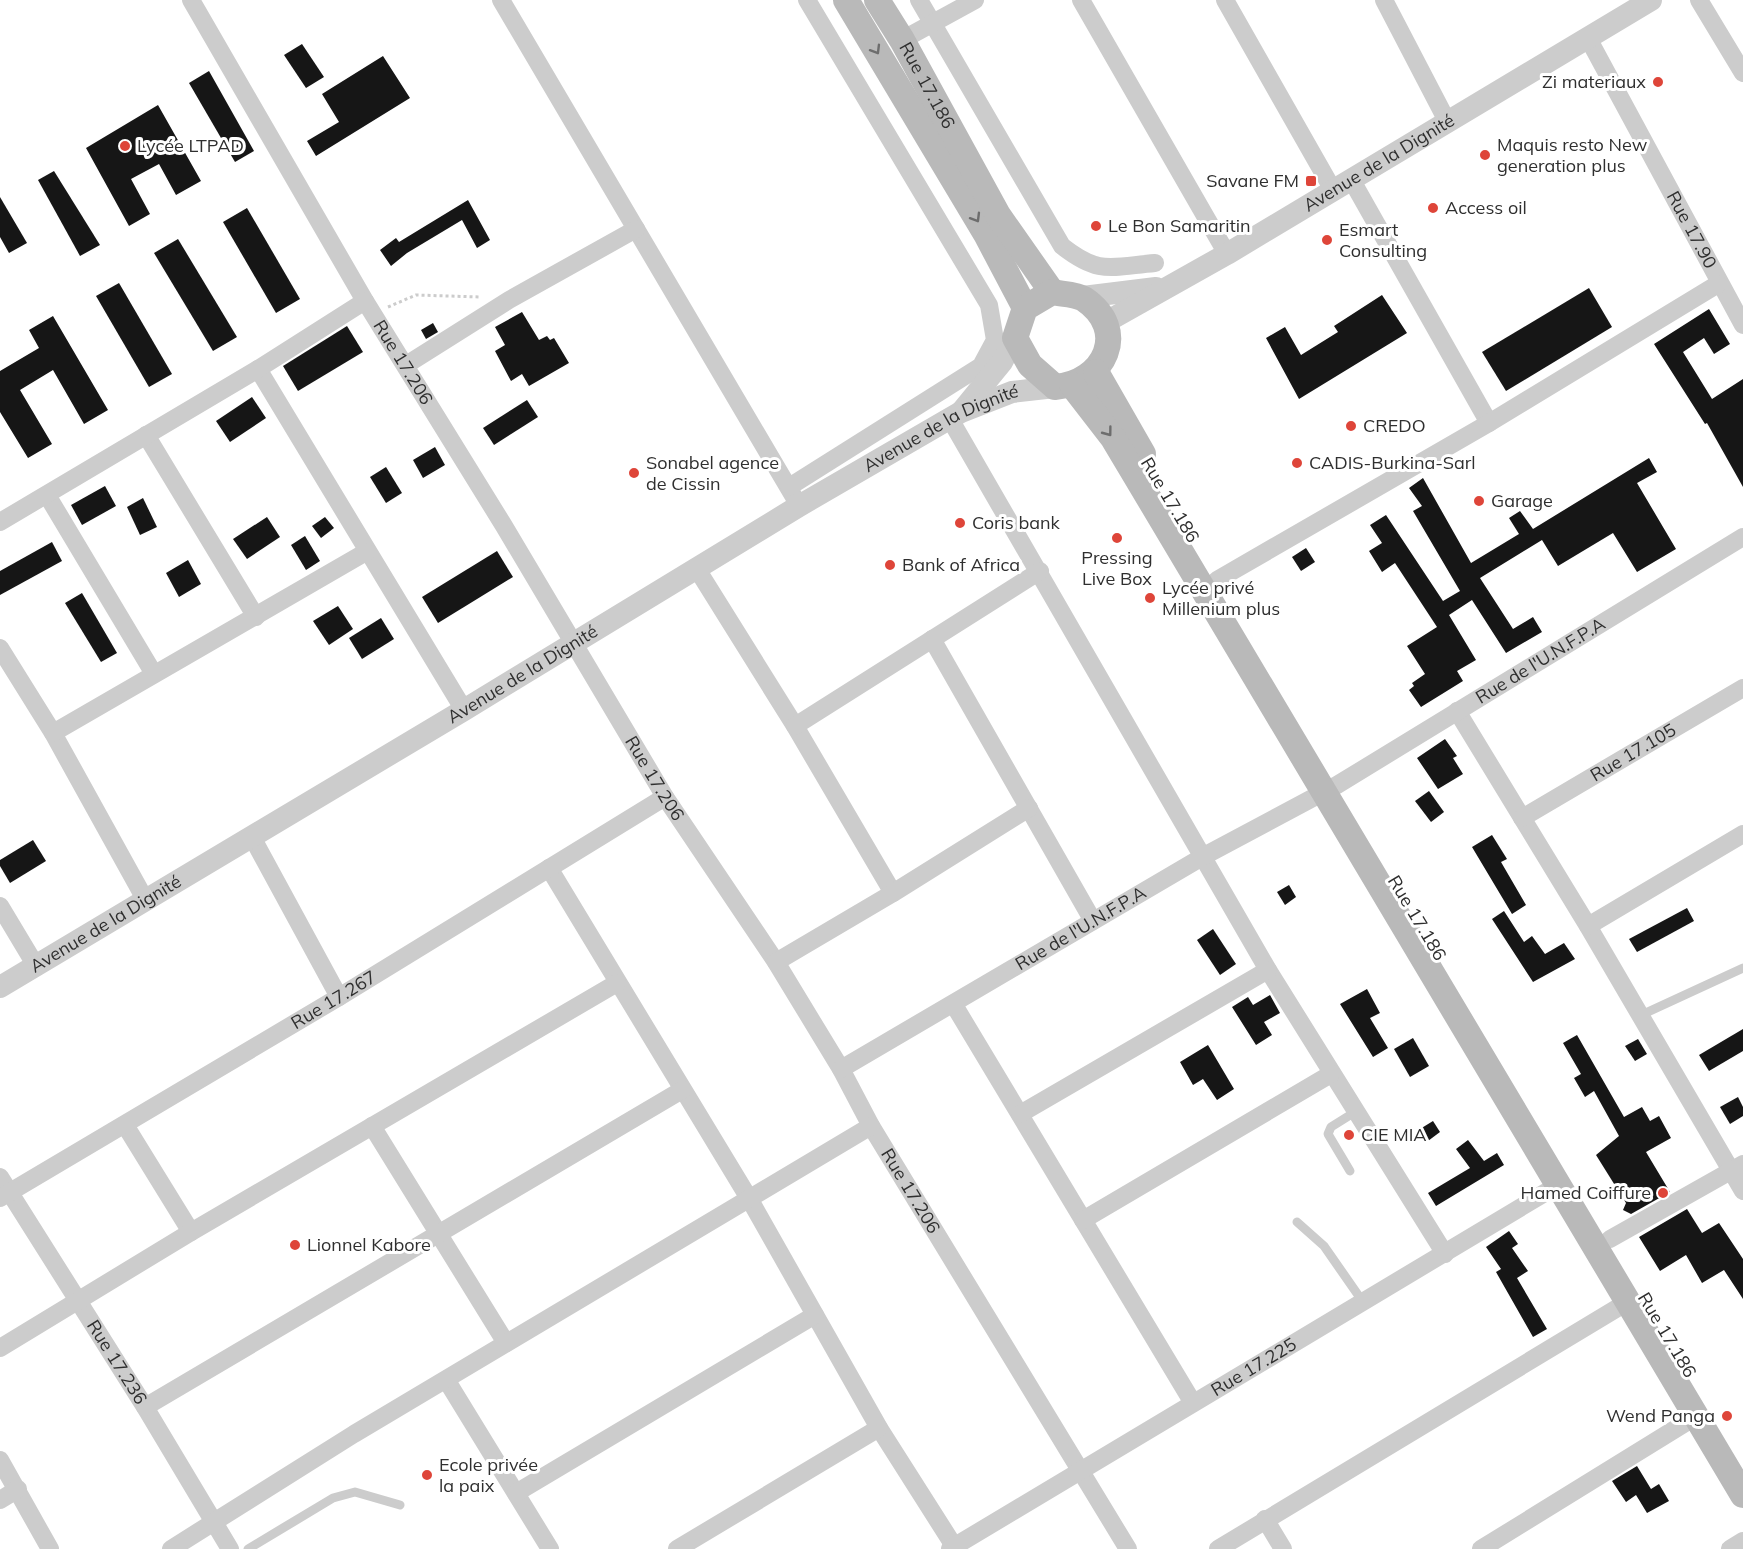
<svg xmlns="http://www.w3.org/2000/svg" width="1743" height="1549" viewBox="0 0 1743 1549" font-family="Mulish,sans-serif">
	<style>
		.building { fill: #161616 }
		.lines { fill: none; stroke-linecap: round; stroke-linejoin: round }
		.path { stroke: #ccc; stroke-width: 3; stroke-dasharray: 3 3; stroke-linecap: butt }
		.service { stroke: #ccc; stroke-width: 9 }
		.minor { stroke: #ccc; stroke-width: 18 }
		.tertiary { stroke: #ccc; stroke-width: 22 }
		.secondary { stroke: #b9b9b9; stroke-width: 26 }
		.oneway { stroke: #6d6d6d }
		.poi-dot { fill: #de4539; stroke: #fff; stroke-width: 2 }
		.labels { text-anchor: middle; stroke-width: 6; stroke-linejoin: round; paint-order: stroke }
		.poi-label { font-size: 18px; fill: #2f2f2f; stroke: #fff; text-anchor: start }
		.street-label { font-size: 18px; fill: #2f2f2f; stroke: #fff }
	</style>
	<rect width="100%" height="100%" fill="#fff"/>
	<g class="building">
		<polygon points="302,44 324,77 306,88 284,55"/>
		<polygon points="383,56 410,98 316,156 307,141 339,122 322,94"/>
		<polygon points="209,71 254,151 235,162 189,83"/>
		<polygon points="158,105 201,181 176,195 159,164 131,179 150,214 129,226 86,148"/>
		<polygon points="54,171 100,245 80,256 38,180"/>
		<polygon points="0,197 27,243 9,253 0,237"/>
		<polygon points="468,200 490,240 477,248 462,220 407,253 391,266 380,250 396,238 399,242"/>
		<polygon points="247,208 300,299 276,313 223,222"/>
		<polygon points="178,239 237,337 213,351 154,253"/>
		<polygon points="119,283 172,374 149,387 96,296"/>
		<polygon points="1589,288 1612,327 1506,391 1482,352"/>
		<polygon points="1382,295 1407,333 1299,399 1266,338 1285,327 1301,355 1338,332 1334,326"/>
		<polygon points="1709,309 1730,344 1714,354 1704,338 1683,352 1712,399 1743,379 1743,487 1707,423 1705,424 1654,344"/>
		<polygon points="522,312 539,340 547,336 550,340 554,338 569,363 529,386 522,374 511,381 495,351 505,345 495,327"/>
		<polygon points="53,316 108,410 84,424 53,370 20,390 52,444 28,458 0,412 0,371 39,348 29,330"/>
		<polygon points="433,323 438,332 426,339 421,330"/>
		<polygon points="347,326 363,352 298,391 283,366"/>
		<polygon points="252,397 266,418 230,442 216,421"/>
		<polygon points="527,400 538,417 494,445 483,428"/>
		<polygon points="435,447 445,465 423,478 413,460"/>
		<polygon points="1649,458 1657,472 1637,483 1676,549 1637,572 1613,533 1558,566 1542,540 1480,578 1513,629 1533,617 1542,632 1506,653 1472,600 1449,615 1476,660 1457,671 1463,681 1421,707 1409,690 1414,686 1412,683 1425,674 1407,646 1437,627 1395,563 1382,572 1369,551 1382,543 1370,525 1386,515 1443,601 1460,591 1413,511 1422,506 1409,488 1423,478 1471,563 1519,534 1509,518 1520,511 1533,529"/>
		<polygon points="386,467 402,493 386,503 370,477"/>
		<polygon points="105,486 116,506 82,525 71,505"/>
		<polygon points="143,498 157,527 140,535 127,507"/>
		<polygon points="267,517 280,537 247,559 233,539"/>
		<polygon points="325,517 334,528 321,538 312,526"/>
		<polygon points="305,536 320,561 306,570 291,545"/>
		<polygon points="52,542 62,561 0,595 0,571"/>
		<polygon points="1306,548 1315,562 1301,571 1292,557"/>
		<polygon points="497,551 513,577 438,623 422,597"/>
		<polygon points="188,560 201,584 179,597 166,573"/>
		<polygon points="82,593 117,653 101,662 65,603"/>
		<polygon points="338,606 353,629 329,645 313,621"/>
		<polygon points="381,618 394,639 362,659 349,638"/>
		<polygon points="1445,739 1457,756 1453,758 1463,774 1438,789 1417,758"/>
		<polygon points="1429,791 1444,812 1431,822 1415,801"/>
		<polygon points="1492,835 1507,859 1501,862 1526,905 1512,914 1472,847"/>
		<polygon points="33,840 46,861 10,883 0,866 0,860"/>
		<polygon points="1289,885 1296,897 1285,905 1277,892"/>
		<polygon points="1687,908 1694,921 1637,952 1629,939"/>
		<polygon points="1504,911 1524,942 1532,936 1545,954 1564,943 1575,959 1533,982 1492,919"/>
		<polygon points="1213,929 1236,964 1220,975 1197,940"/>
		<polygon points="1367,989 1380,1013 1370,1018 1388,1048 1373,1057 1340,1004"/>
		<polygon points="1270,995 1280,1013 1264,1022 1272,1035 1256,1045 1232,1007 1248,997 1253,1005"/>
		<polygon points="1743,1029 1743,1051 1709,1071 1699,1055"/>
		<polygon points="1577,1035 1624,1117 1642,1107 1650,1121 1659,1116 1671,1138 1646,1152 1670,1192 1631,1214 1623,1210 1626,1203 1596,1155 1619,1136 1594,1091 1585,1097 1574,1078 1581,1074 1563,1043"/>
		<polygon points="1413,1038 1429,1066 1410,1077 1394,1049"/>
		<polygon points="1638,1039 1647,1054 1635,1061 1625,1046"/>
		<polygon points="1208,1045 1234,1089 1217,1100 1203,1079 1193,1085 1180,1062"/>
		<polygon points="1738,1097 1743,1107 1743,1116 1730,1124 1720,1107"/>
		<polygon points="1433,1121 1440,1132 1428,1141 1420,1129"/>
		<polygon points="1468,1140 1484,1161 1497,1153 1504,1165 1436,1206 1428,1193 1470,1168 1456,1149"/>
		<polygon points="1687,1209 1702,1233 1719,1223 1743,1259 1743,1299 1724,1270 1702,1283 1686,1255 1660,1271 1639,1237"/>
		<polygon points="1509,1231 1518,1244 1512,1248 1528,1271 1517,1278 1547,1329 1533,1337 1496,1272 1501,1269 1486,1247"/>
		<polygon points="1637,1466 1651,1489 1659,1484 1669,1501 1647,1513 1636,1495 1626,1502 1612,1481"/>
	</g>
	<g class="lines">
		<polyline class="path" points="388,307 416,295 480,297"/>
		<g class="service">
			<polyline points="1639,1016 1743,968"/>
			<polyline points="1350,1171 1328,1134 1331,1127 1355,1112"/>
			<polyline points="1297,1222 1324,1246 1363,1302"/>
			<polyline points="248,1549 333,1498 355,1492 400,1505"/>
		</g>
		<g class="minor">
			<path id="s1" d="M191,0l174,301 139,225 161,271 111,165 65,107 30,57 257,423"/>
			<polyline points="501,0 794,497"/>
			<path d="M919,0l143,246c37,29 48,21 93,17"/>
			<polyline points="1081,0 1227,254"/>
			<polyline points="1225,0 1333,190"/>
			<polyline points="1384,0 1447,121"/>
			<polyline points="1699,0 1743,73"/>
			<path id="s2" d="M1588,38l155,287"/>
			<polyline points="902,40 975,0"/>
			<polyline points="1351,179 1489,423"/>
			<polyline points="406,365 509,300 636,229"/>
			<polyline points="258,369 464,710"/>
			<polyline points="950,419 1268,970 1445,1254"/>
			<polyline points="146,435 256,617"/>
			<polyline points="789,487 981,366 995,340 989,305 807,0"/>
			<polyline points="47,495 154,674"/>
			<polyline points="0,522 258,369 365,301"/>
			<polyline points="697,569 795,726 893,893"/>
			<polyline points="1217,580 1489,423 1718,284"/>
			<polyline points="932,639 1093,921"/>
			<polyline points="0,648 53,733 146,901"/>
			<polyline points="1457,711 1588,926 1743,1191"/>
			<polyline points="795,726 1040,571"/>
			<polyline points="53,733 366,552"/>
			<path id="s3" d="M1522,818l221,-130"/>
			<polyline points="252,837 339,997"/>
			<polyline points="549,868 750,1200 879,1428 954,1546"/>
			<polyline points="0,906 36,966"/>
			<polyline points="1588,926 1743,834"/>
			<polyline points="776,962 893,893 1029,808"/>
			<polyline points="954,1005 1193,1403"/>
			<path id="s4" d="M841,1069l363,-213 133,-71 406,-248"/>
			<polyline points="1020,1114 1268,970"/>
			<polyline points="125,1125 191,1232"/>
			<polyline points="372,1126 506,1343"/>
			<path id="s5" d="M0,1177l145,230 85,142"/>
			<path id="s6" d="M0,1198l339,-201 326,-200"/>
			<polyline points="1083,1220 1331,1074"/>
			<polyline points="1610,1239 1743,1164"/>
			<polyline points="0,1348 191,1232 617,983"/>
			<polyline points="447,1381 550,1549"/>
			<polyline points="145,1407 682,1090"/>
			<polyline points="0,1460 50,1549"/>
			<polyline points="516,1493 815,1315"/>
			<polyline points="0,1500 18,1489"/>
			<polyline points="1265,1519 1283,1549"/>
			<polyline points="171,1549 354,1434 871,1126"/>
			<polyline points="677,1549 879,1428"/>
			<path id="s7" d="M950,1549l608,-364"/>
			<polyline points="1218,1549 1629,1301"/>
			<polyline points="1481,1549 1698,1415"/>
			<polyline points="1730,1549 1743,1541"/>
		</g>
		<g class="tertiary">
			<polyline points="1083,297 1156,288"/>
			<path id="s8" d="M1106,322l121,-68 424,-254"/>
			<polyline points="962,411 1002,362 1015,338"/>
			<path id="s9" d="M0,987l464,-277 335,-204 162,-94 51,-20 43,-5"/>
		</g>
		<g class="secondary">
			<polyline points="846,0 986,234 1025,308"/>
			<path id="s10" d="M877,0l25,40 96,175 54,77"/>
			<path d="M1052,292c9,2 24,2 32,7 46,31 21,84 -29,88l-25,-22 -15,-27 10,-30z"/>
			<polyline points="1096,372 1143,454"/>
			<polyline points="1072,385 1113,438 1743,1495"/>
		</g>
	</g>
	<defs><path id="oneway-chevron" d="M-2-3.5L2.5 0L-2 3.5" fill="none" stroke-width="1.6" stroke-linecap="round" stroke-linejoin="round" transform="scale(1.5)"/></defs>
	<g class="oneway">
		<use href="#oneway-chevron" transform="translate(876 50) rotate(59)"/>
		<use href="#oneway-chevron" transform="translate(976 218) rotate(59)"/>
		<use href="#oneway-chevron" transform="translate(1108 432) rotate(53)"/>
	</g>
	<g class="poi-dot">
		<circle cx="1658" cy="82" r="6"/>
		<circle cx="125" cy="146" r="6"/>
		<circle cx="1485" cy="155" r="6"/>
		<rect x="1305" y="175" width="12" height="12" rx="3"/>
		<circle cx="1433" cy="208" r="6"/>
		<circle cx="1096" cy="226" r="6"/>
		<circle cx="1327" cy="240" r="6"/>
		<circle cx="1351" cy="426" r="6"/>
		<circle cx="1297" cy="463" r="6"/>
		<circle cx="634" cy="473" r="6"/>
		<circle cx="1479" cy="501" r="6"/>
		<circle cx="960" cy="523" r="6"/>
		<circle cx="1117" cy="538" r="6"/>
		<circle cx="890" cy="565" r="6"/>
		<circle cx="1150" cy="598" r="6"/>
		<circle cx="1349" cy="1135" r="6"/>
		<circle cx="1663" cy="1193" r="6"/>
		<circle cx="295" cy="1245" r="6"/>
		<circle cx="1727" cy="1416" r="6"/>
		<circle cx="427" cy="1475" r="6"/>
	</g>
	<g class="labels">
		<g class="poi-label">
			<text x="1646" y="88" text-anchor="end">Zi materiaux</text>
			<text x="1497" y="151">Maquis resto New<tspan x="1497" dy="21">generation plus</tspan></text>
			<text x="137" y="152">Lycée LTPAD</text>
			<text x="1299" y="187" text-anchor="end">Savane FM</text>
			<text x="1445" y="214">Access oil</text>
			<text x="1108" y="232">Le Bon Samaritin</text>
			<text x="1339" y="236">Esmart<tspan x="1339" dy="21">Consulting</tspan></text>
			<text x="1363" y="432">CREDO</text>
			<text x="646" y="469">Sonabel agence<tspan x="646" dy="21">de Cissin</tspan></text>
			<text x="1309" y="469">CADIS-Burkina-Sarl</text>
			<text x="1491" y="507">Garage</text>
			<text x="972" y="529">Coris bank</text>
			<text x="1117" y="564" text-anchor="middle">Pressing<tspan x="1117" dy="21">Live Box</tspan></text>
			<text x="902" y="571">Bank of Africa</text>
			<text x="1162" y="594">Lycée privé<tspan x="1162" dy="21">Millenium plus</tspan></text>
			<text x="1361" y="1141">CIE MIA</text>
			<text x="1651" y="1199" text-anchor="end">Hamed Coiffure</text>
			<text x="307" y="1251">Lionnel Kabore</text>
			<text x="1715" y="1422" text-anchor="end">Wend Panga</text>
			<text x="439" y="1471">Ecole privée<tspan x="439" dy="21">la paix</tspan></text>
		</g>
		<g class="street-label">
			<text dy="6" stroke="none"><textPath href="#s10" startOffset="99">Rue 17.186</textPath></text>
			<text dy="6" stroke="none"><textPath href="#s8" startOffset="316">Avenue de la Dignité</textPath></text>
			<text dy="6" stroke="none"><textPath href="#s2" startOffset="218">Rue 17.90</textPath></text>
			<text dy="6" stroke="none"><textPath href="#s1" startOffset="420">Rue 17.206</textPath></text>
			<text dy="6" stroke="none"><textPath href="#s9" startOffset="1095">Avenue de la Dignité</textPath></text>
			<text transform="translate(1170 500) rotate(59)" y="6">Rue 17.186</text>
			<text dy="6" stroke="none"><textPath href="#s4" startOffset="810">Rue de l'U.N.F.P.A</textPath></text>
			<text dy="6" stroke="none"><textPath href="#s9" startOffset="609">Avenue de la Dignité</textPath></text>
			<text dy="6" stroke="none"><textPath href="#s3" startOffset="129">Rue 17.105</textPath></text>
			<text dy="6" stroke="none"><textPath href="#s1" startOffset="906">Rue 17.206</textPath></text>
			<text transform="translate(1417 918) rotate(59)" y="6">Rue 17.186</text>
			<text dy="6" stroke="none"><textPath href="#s9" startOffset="123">Avenue de la Dignité</textPath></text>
			<text dy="6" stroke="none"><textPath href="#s4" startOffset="278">Rue de l'U.N.F.P.A</textPath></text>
			<text dy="6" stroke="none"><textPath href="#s6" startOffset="388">Rue 17.267</textPath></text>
			<text dy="6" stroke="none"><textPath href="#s1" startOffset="1392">Rue 17.206</textPath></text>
			<text transform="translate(1667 1335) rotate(59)" y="6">Rue 17.186</text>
			<text dy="6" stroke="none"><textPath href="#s5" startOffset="219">Rue 17.236</textPath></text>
			<text dy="6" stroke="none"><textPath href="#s7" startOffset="354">Rue 17.225</textPath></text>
		</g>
	</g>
</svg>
